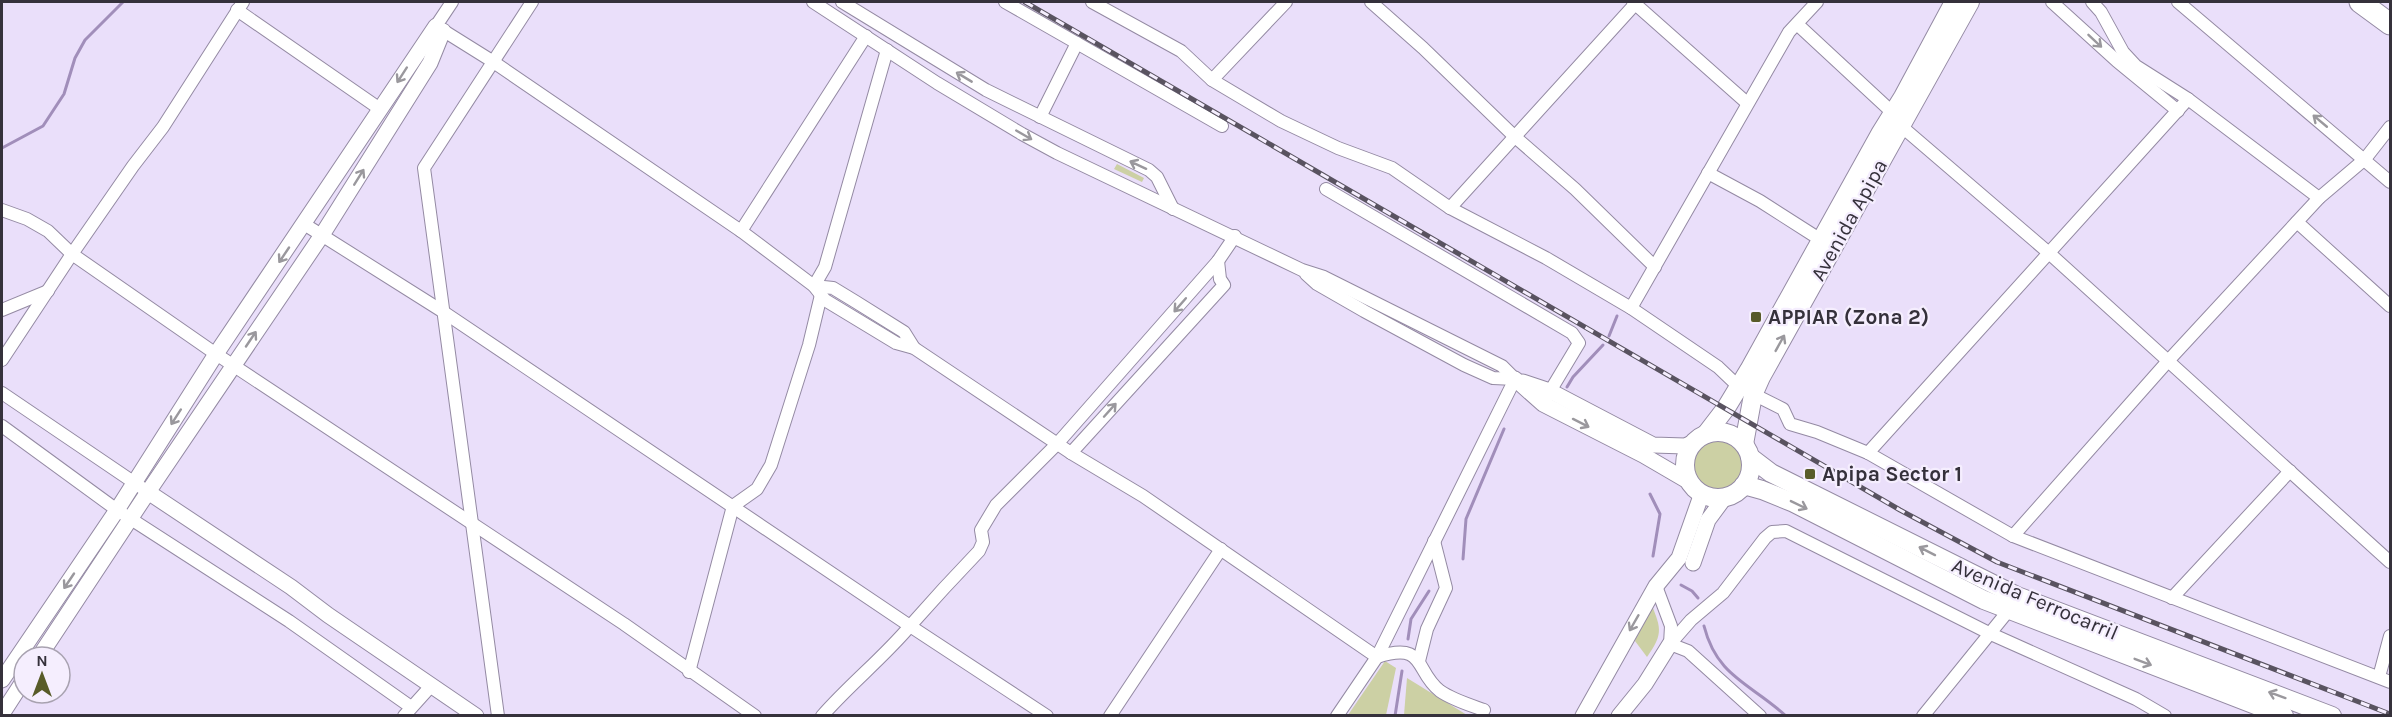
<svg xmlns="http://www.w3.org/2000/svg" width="2392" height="717" viewBox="0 0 2392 717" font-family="Karla,sans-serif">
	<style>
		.green { fill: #ccd0a4 }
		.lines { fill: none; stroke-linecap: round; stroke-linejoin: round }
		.stream { stroke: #a18eba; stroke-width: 3 }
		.minor-casing { stroke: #948aa3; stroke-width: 14 }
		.tertiary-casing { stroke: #948aa3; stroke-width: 17 }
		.secondary-casing { stroke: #948aa3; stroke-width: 20 }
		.trunk-casing { stroke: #948aa3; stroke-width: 23 }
		.minor { stroke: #fff; stroke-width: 12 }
		.tertiary { stroke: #fff; stroke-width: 15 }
		.secondary { stroke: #fff; stroke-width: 18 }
		.trunk { stroke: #fff; stroke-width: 21 }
		.rail-casing { stroke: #595360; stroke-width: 5 }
		.rail { stroke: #f5eefe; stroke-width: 3; stroke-dasharray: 9; stroke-linecap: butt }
		.oneway { stroke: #9a989d }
		.poi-dot { fill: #585b29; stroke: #f5eefe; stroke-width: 2 }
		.labels { text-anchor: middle; stroke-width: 4.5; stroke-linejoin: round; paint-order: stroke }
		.street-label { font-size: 21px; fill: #35313b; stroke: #f5eefe }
		.poi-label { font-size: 21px; font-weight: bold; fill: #35313b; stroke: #f5eefe; text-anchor: start }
	</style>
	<rect width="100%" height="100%" fill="#eadffa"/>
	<g class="green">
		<polygon points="1117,164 1144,178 1142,182 1114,169"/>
		<circle cx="1718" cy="465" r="24"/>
		<path d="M1650,600c10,27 15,32 -3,57l-12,-16z"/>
		<polygon points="1385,661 1396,668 1386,715 1348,715"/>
		<polygon points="1407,678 1467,715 1404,715"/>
	</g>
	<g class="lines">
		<g class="stream">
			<polyline points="2,148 43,126 64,94 75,58 85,40 123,2"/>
			<polyline points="1609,336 1617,316"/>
			<polyline points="1567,387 1573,377 1603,345"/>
			<polyline points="1650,494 1660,514 1653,556"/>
			<polyline points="1463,559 1466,519 1504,429"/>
			<polyline points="1681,585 1692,591 1698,598"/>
			<path d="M1704,626c13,51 46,57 82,90"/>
			<polyline points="1408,639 1411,619 1429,591"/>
			<polyline points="1395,716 1402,671"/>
		</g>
		<g class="minor-casing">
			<g id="minor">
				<path d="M452,2l-16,24 56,35 249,170 73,55 11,14 71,43 18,5 157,105 72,43 234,161c50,-16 37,14 63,34 13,9 30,14 44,19"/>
				<polyline points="813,2 937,83 1022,134 1057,153 1302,270 1324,277 1502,366 1515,379"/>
				<polyline points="842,2 986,90 1149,170 1157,177 1173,209"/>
				<polyline points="1005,2 1222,126"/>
				<polyline points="1092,2 1181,51 1212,80 1281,121 1338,148 1392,168 1450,208 1546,258 1631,308 1718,367 1739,387 1783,409 1790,424 1817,432 1868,453 2013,536 2390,682"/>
				<polyline points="1371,2 1423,48 1514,136 1575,189 1655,267"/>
				<polyline points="1633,2 1747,103"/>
				<polyline points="2052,2 2117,61 2178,111"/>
				<polyline points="2092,2 2101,12 2123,52 2136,66 2188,99 2319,198"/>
				<polyline points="2178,2 2390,182"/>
				<polyline points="237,10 380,109"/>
				<polyline points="1797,24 1893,113"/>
				<polyline points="887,50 825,267 814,286 833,288 856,302 904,332 914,348"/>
				<polyline points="1212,80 1286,2"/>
				<polyline points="1040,117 1077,43"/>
				<polyline points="1901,126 2049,253 2390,562"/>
				<polyline points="1708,173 1760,201 1821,240"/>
				<polyline points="1326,189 1572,333 1579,343 1546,398"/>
				<polyline points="1450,208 1637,2"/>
				<polyline points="2,210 27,219 48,231 72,254 216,354 624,624 755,716"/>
				<polyline points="2297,222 2390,306"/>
				<polyline points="304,224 442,311 910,626 1047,716"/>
				<polyline points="741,231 866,36"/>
				<polyline points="1306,274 1317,284 1364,311 1464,365 1493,378 1515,379"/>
				<polyline points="1631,308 1789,32 1817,2"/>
				<polyline points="2,310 48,291"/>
				<polyline points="2,360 72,254 133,166 163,127 243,2"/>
				<polyline points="2,393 148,492"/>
				<polyline points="2,426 117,510 289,621 411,707"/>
				<polyline points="1071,453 1224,285 1220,279 1218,261"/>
				<polyline points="1868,453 2188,99"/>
				<polyline points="2013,536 2168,361 2319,198 2365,159 2390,127"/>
				<polyline points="1656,586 1671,626 1670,644"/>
				<polyline points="2172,598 2290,471"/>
				<polyline points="1670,644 1691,620 1723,593 1765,538 1772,532 1786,531 1991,634 2136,699 2165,716"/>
				<polyline points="1670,644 1688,651 1760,716"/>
				<polyline points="1419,661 1427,629 1446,588 1434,541"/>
				<polyline points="689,672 733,506 757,489 771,465 809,345 821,295"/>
				<polyline points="2379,677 2390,636"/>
				<polyline points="404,716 431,686"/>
				<polyline points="498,716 424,168 532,2"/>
				<path d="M822,716c28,-32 61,-58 88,-90 22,-25 45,-50 69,-75l4,-9 -2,-12 15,-25 61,-61 161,-183 17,-25"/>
				<polyline points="1110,716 1221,549"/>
				<polyline points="1337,716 1377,657 1515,379"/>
				<polyline points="1923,716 2013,605"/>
			</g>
		</g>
		<g class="tertiary-casing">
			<g id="tertiary">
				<polyline points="1515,379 1543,404 1643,455 1691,483"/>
				<polyline points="1523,382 1550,391 1653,445 1685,446 1694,442"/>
				<polyline points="148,492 291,587 328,615 476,716"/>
				<polyline points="1693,563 1708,520 1725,497"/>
				<polyline points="39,657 148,492 322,235 430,63 443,31"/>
				<polyline points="2,680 117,510 216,354 436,26"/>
				<polyline points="2,714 24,680"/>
				<polyline points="1583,716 1656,586 1679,558 1702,493"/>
				<polyline points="1619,716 1645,684 1670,644"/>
			</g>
		</g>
		<g class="secondary-casing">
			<g id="secondary">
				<circle cx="1718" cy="465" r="33"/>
				<polyline points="1706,434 1726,408 1749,370 1880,134 1903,97 1954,2"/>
				<polyline points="1744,444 1753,395 1761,377 1970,2"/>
				<polyline points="1750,457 1771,473 2017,596 2332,716"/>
				<polyline points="1744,485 1762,490 1794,503 1984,600 2284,716"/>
			</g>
		</g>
		<g class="trunk-casing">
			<polyline id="trunk" points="2360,2 2390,24"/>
		</g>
		<use href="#minor" class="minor"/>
		<use href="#tertiary" class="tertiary"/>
		<use href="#secondary" class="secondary"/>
		<use href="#trunk" class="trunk"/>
		<g class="rail-casing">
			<polyline id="rail" points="1025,2 1900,510 1997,562 2390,714"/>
		</g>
		<use href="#rail" class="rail"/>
	</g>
	<defs><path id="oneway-shaft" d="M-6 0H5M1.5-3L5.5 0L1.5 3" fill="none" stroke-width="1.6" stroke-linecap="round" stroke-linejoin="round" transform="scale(1.5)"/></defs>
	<g class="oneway">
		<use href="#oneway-shaft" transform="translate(2095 41) rotate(43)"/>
		<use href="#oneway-shaft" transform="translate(402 75) rotate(123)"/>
		<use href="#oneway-shaft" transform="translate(964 77) rotate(-149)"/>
		<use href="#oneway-shaft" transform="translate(2320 121) rotate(-140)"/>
		<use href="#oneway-shaft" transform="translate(1024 135) rotate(30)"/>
		<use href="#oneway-shaft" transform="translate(1138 165) rotate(-155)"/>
		<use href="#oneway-shaft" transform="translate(359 177) rotate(-58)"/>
		<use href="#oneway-shaft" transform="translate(284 255) rotate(124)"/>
		<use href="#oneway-shaft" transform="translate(1180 305) rotate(131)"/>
		<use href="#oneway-shaft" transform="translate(251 339) rotate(-56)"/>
		<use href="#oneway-shaft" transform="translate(1780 343) rotate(-61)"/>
		<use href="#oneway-shaft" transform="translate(1110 410) rotate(-48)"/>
		<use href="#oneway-shaft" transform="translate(176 417) rotate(123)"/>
		<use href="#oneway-shaft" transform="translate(1581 423) rotate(27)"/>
		<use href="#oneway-shaft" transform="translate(1799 505) rotate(26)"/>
		<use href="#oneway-shaft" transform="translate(1927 551) rotate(-153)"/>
		<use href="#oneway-shaft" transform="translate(69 581) rotate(124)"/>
		<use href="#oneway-shaft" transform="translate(1634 623) rotate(120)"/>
		<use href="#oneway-shaft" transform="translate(2143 662) rotate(21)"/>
		<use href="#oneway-shaft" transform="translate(2277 695) rotate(-160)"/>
	</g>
	<g class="poi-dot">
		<rect x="1750" y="311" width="12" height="12" rx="3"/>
		<rect x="1804" y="468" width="12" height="12" rx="3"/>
	</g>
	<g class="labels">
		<g class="street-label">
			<text transform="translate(1849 220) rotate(-61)" y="7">Avenida Apipa</text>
			<text transform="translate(2035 599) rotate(23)" y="7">Avenida Ferrocarril</text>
		</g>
		<g class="poi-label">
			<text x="1768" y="324">APPIAR (Zona 2)</text>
			<text x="1822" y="481">Apipa Sector 1</text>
		</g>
	</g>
	<rect width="2392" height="717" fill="none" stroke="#35313b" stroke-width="6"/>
	<g transform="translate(42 675)"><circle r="28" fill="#f5eefe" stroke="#a8a2b0" stroke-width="1.5"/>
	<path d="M0-4.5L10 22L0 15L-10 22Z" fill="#585b29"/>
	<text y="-9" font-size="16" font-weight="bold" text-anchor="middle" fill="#35313b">N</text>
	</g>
</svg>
